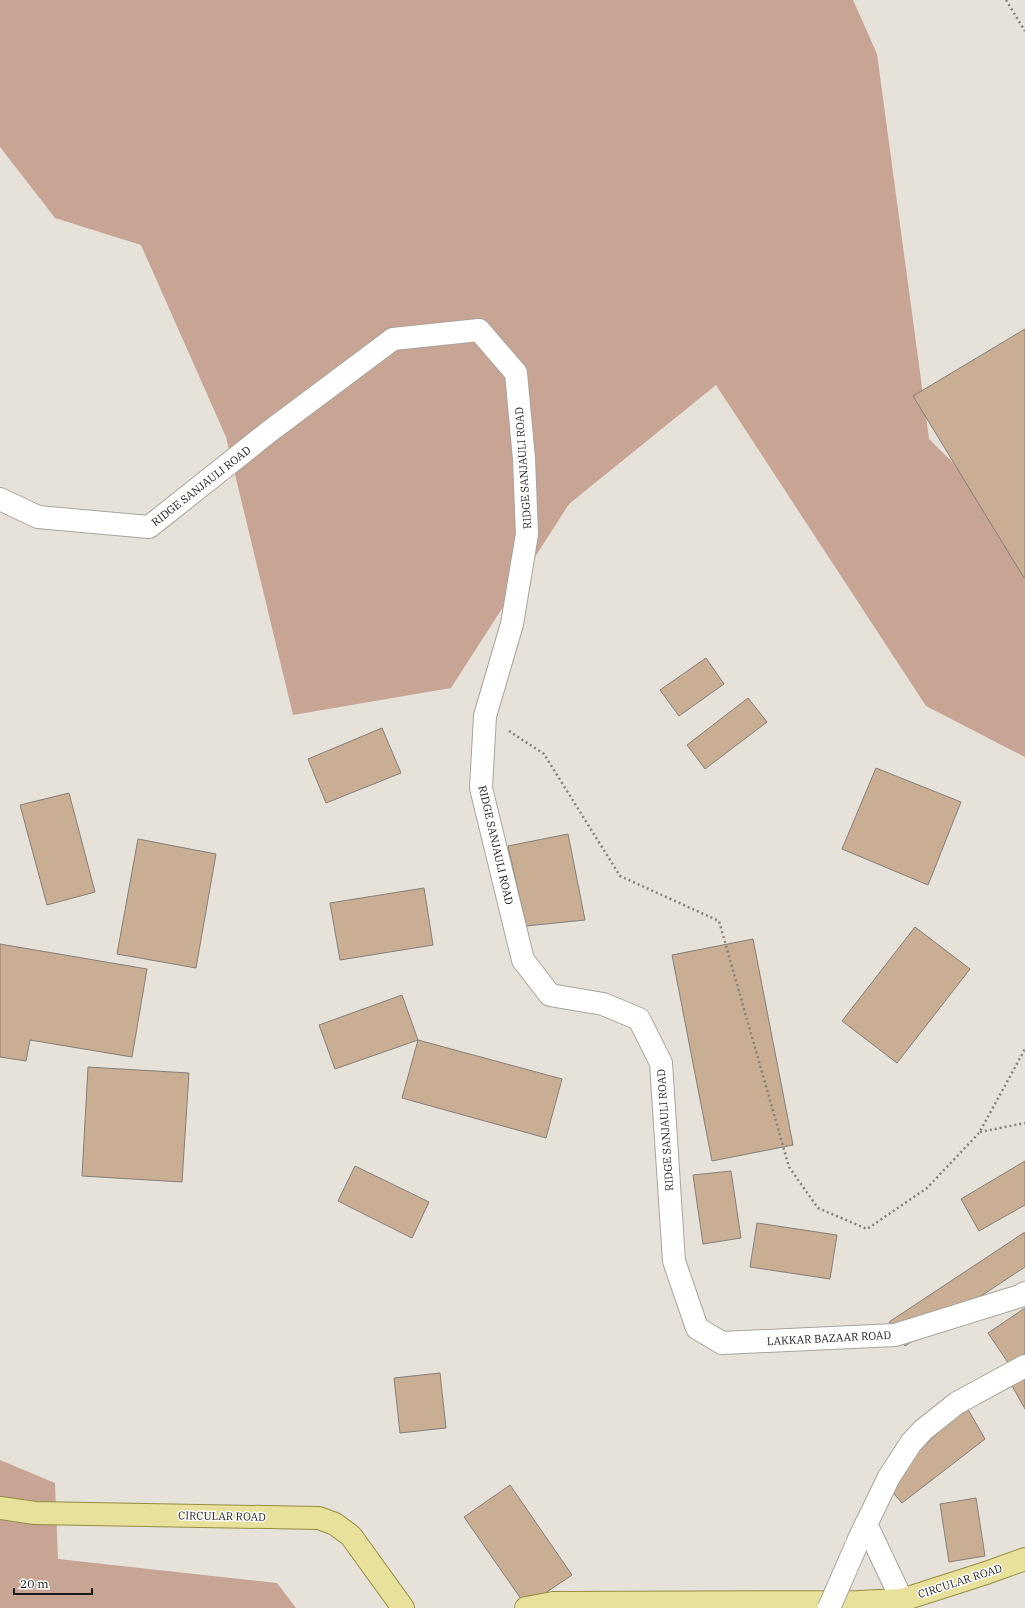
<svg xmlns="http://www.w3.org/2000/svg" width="1025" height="1608" viewBox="0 0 1025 1608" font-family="'IBM Plex Serif',serif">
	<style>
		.forest { fill: #c7a494 }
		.building { fill: #c9ae94; stroke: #857f79 }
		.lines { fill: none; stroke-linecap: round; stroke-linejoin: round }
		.minor-casing { stroke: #a8a49c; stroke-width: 24 }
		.tertiary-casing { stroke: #a8a49c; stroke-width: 24 }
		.primary-casing { stroke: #958e42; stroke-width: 24 }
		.path { stroke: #85827c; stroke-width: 2.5; stroke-dasharray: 2 3; stroke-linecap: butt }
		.minor { stroke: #fff; stroke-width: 22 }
		.tertiary { stroke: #fff; stroke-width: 22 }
		.primary { stroke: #e7e19b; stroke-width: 22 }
		.minor-bridge-casing { stroke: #a8a49c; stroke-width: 24; stroke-linecap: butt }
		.minor-bridge { stroke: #fff; stroke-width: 22 }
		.labels { text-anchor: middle; stroke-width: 3; stroke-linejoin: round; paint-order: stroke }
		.street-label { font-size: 11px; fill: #1b1a17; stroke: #fff }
	</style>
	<rect width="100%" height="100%" fill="#e6e2d9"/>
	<g class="forest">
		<polygon points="0,0 853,0 877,54 929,439 1025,534 1025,757 926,706 716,385 569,504 451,688 293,715 226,437 141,245 55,218 0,147"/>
		<polygon points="0,1460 55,1483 58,1559 277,1583 296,1608 0,1608"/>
	</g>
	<g class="building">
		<polygon points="1025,329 1025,577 1024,578 913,396"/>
		<polygon points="706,658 724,684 679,716 660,690"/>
		<polygon points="748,698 767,722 705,769 687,745"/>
		<polygon points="382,728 401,773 326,803 308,759"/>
		<polygon points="876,768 961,802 928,885 842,849"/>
		<polygon points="69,793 95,892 47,905 20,805"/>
		<polygon points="568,834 585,920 526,926 508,846"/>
		<polygon points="138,839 216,854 196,968 117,954"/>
		<polygon points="424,888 433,945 340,960 330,903"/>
		<polygon points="915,927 970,969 897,1063 842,1021"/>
		<polygon points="753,939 793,1145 712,1161 672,955"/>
		<polygon points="0,944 147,969 132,1057 30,1040 26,1061 0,1057"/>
		<polygon points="402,995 418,1040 335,1069 319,1025"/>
		<polygon points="418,1040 562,1079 546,1138 402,1098"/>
		<polygon points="88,1067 189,1073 182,1182 82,1176"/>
		<polygon points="1025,1161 1025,1205 979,1231 961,1199"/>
		<polygon points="355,1166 429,1202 412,1238 338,1201"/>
		<polygon points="731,1171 741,1238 703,1244 693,1175"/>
		<polygon points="757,1223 837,1235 830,1279 750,1267"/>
		<polygon points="1025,1232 1025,1267 905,1346 889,1322"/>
		<polygon points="1025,1308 1025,1357 1011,1367 988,1333"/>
		<polygon points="440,1373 446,1428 400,1433 394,1378"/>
		<polygon points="1025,1373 1025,1409 1010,1382"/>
		<polygon points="966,1406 985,1439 902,1503 889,1488 898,1471"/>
		<polygon points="510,1485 572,1575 526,1606 464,1517"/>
		<polygon points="976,1498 985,1556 949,1562 940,1504"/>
	</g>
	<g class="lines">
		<g class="minor-casing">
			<g id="minor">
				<polyline points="0,499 38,517 149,527 270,431 393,339 479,330 516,373 524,459 527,534 512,624 485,716 481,788 523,960 550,995 603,1004 639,1019 661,1063 674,1261 697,1328 722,1343 895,1335 1020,1296 1025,1293"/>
				<polyline points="858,1541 889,1477 911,1443 923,1430 957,1403 1025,1366"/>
			</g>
		</g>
		<g class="tertiary-casing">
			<polyline id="tertiary" points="866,1524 902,1600 900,1608"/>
		</g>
		<g class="primary-casing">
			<g id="primary">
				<polyline points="0,1508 35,1513 319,1518 335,1524 351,1536 403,1608"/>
				<polyline points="526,1608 553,1603 858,1602 902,1600 986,1573 1025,1559"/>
			</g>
		</g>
		<g class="path">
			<polyline points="1006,0 1025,31"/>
			<polyline points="509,731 544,754 620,876 719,921 789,1167 818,1208 867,1229 927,1188 979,1133 1025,1049"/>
			<polyline points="980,1132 1025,1123"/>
		</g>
		<use href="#minor" class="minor"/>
		<use href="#tertiary" class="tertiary"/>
		<use href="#primary" class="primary"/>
		<g class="minor-bridge-casing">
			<polyline id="minor-bridge" points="829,1608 856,1546"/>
		</g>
		<use href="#minor-bridge" class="minor-bridge"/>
	</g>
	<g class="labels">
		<g class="street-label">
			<text transform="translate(523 468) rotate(-94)" y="4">RIDGE SANJAULI ROAD</text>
			<text transform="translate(201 486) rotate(-38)" y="4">RIDGE SANJAULI ROAD</text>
			<text transform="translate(496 845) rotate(77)" y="4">RIDGE SANJAULI ROAD</text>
			<text transform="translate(665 1130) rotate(-94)" y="4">RIDGE SANJAULI ROAD</text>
			<text transform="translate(829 1338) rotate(-3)" y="4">LAKKAR BAZAAR ROAD</text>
			<text transform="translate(222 1516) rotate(1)" y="4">CIRCULAR ROAD</text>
			<text transform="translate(960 1581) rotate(-18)" y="4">CIRCULAR ROAD</text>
		</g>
	</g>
	<path d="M14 1588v6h78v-6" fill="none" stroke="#1b1a17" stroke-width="2"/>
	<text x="20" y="1588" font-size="12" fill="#1b1a17" stroke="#ffffff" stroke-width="3" paint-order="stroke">20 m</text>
</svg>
